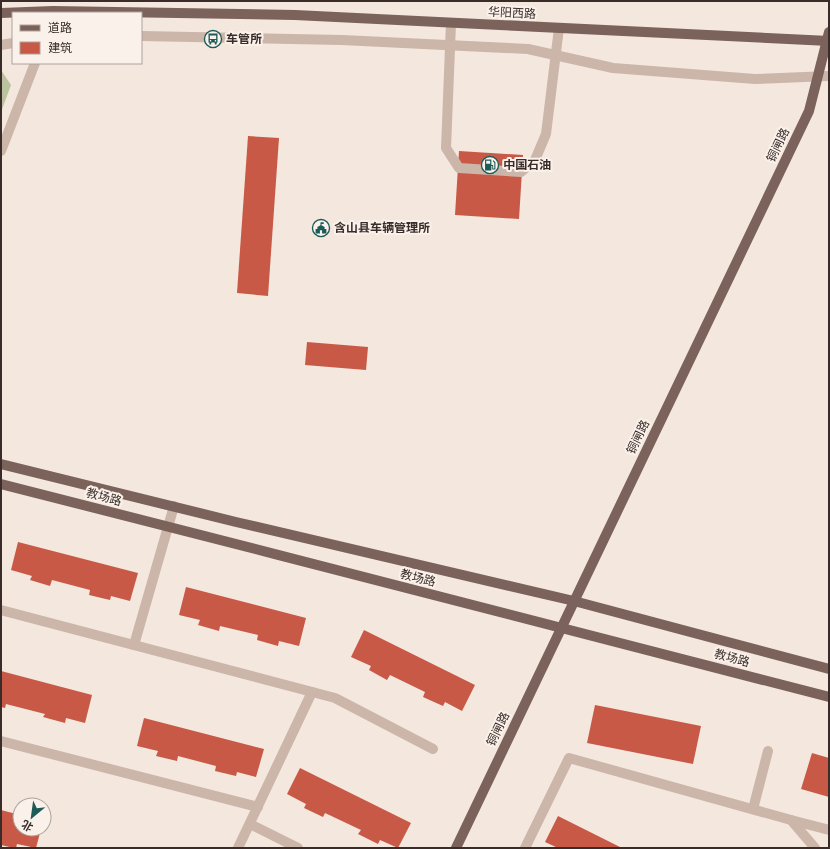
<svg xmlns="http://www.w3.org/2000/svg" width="830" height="849" viewBox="0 0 830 849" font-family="Commissioner,'Noto Sans SC',sans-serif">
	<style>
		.green { fill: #bac39d }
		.building { fill: #c85947 }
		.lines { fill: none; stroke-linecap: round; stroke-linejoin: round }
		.minor { stroke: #ccb5a9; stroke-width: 10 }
		.major { stroke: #7b625a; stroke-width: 10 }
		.labels { text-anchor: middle; stroke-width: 4; stroke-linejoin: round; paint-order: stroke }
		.street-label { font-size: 12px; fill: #392c29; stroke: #faf1ea }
		.poi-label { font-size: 12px; font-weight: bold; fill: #392c29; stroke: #faf1ea; text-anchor: start }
	</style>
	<rect width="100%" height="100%" fill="#f3e7de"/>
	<polygon class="green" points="1,70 11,85 1,112"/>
	<g class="building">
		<polygon points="248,136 279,138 268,296 237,293"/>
		<polygon points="459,151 523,155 519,219 455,215"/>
		<polygon points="307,342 368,347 366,370 305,365"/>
		<polygon points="18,542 138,573 130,601 111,596 110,600 89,595 90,590 52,580 50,586 30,580 32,576 11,570"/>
		<polygon points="186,587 306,618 299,646 279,641 278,646 257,640 258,635 220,626 219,631 198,625 200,620 179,615"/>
		<polygon points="364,630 475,685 462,711 445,702 443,706 423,697 425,692 390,675 387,680 369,670 371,666 351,657"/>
		<polygon points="1,671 92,695 85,723 66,718 65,723 43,717 45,714 6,704 5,708 1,707"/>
		<polygon points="595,705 701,726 693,764 587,743"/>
		<polygon points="144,718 264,749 256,777 237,772 236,776 215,771 216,766 178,756 177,761 156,756 158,751 137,746"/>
		<polygon points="812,753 829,758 829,797 801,789"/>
		<polygon points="300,768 411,823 398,848 380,840 378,844 358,834 361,830 325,813 323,817 304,808 306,804 287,794"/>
		<polygon points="1,810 20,815 20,829 41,829 36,848 17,844 16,848 14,848 1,845"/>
		<polygon points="558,816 622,848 558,848 545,842"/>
	</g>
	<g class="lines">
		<g class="minor">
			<polyline points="451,23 446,148 459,168 521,172 535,160 546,134 559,28"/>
			<polyline points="141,36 342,40 528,49 613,68 755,79 829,76"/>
			<polyline points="1,45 13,43"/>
			<polyline points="1,151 35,63"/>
			<polyline points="1,610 335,698 433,749"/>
			<polyline points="134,645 174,506"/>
			<polyline points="1,741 258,807"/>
			<polyline points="753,809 768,751"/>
			<polyline points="791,820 829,830"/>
			<polyline points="250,824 298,848"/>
			<polyline points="238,848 312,692"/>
			<polyline points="525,848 569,758 791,820 815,848"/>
		</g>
		<g class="major">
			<polyline points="1,13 53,11 295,15 829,41"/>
			<polyline points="1,464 236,522 574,601 829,669"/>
			<path d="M1,484c276,71 552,140 828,213"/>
			<polyline points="456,848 809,111 829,32"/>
		</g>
	</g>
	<defs>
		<g id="bus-ring" transform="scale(0.9)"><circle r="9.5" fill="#faf1ea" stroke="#1d5b59" stroke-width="1.5"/><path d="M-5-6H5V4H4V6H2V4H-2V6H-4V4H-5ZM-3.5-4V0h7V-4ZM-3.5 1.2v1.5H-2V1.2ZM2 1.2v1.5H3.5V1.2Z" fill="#1d5b59"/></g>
		<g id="fuel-ring" transform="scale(0.9)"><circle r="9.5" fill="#faf1ea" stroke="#1d5b59" stroke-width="1.5"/><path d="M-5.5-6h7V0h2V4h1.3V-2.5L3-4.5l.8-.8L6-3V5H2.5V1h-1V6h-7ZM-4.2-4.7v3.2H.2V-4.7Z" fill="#1d5b59"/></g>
		<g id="civic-ring" transform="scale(0.9)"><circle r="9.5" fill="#faf1ea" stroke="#1d5b59" stroke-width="1.5"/><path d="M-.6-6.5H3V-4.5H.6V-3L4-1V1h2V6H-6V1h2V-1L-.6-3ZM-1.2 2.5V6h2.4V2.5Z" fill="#1d5b59"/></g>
	</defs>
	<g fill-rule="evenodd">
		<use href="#bus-ring" x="213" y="39"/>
		<use href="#fuel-ring" x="490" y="165"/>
		<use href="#civic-ring" x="321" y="228"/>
	</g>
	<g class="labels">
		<g class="street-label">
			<text transform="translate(512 13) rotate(3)" y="4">华阳西路</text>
			<text transform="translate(778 145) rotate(-64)" y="4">铜闸路</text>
			<text transform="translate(638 437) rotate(-64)" y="4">铜闸路</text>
			<text transform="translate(104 497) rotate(15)" y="4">教场路</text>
			<text transform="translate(418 578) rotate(14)" y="4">教场路</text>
			<text transform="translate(732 658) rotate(15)" y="4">教场路</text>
			<text transform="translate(498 729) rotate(-64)" y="4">铜闸路</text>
		</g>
		<g class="poi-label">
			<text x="226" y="43">车管所</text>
			<text x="503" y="169">中国石油</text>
			<text x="334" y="232">含山县车辆管理所</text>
		</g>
	</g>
	<rect width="830" height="849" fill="none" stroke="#392c29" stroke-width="4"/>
	<rect x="12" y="12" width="130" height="52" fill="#faf1ea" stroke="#ada29d"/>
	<rect x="20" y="25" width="20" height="6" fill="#7b625a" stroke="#ada29d"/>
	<text x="48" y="32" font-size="12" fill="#392c29">道路</text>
	<rect x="20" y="42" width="20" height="12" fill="#c85947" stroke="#ada29d"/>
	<text x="48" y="52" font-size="12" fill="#392c29">建筑</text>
	<g transform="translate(32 817) rotate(209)"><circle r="19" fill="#faf1ea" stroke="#ada29d"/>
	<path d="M0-3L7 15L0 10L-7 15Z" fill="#1d5b59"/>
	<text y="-6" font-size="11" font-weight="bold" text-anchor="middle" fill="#392c29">北</text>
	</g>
</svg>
